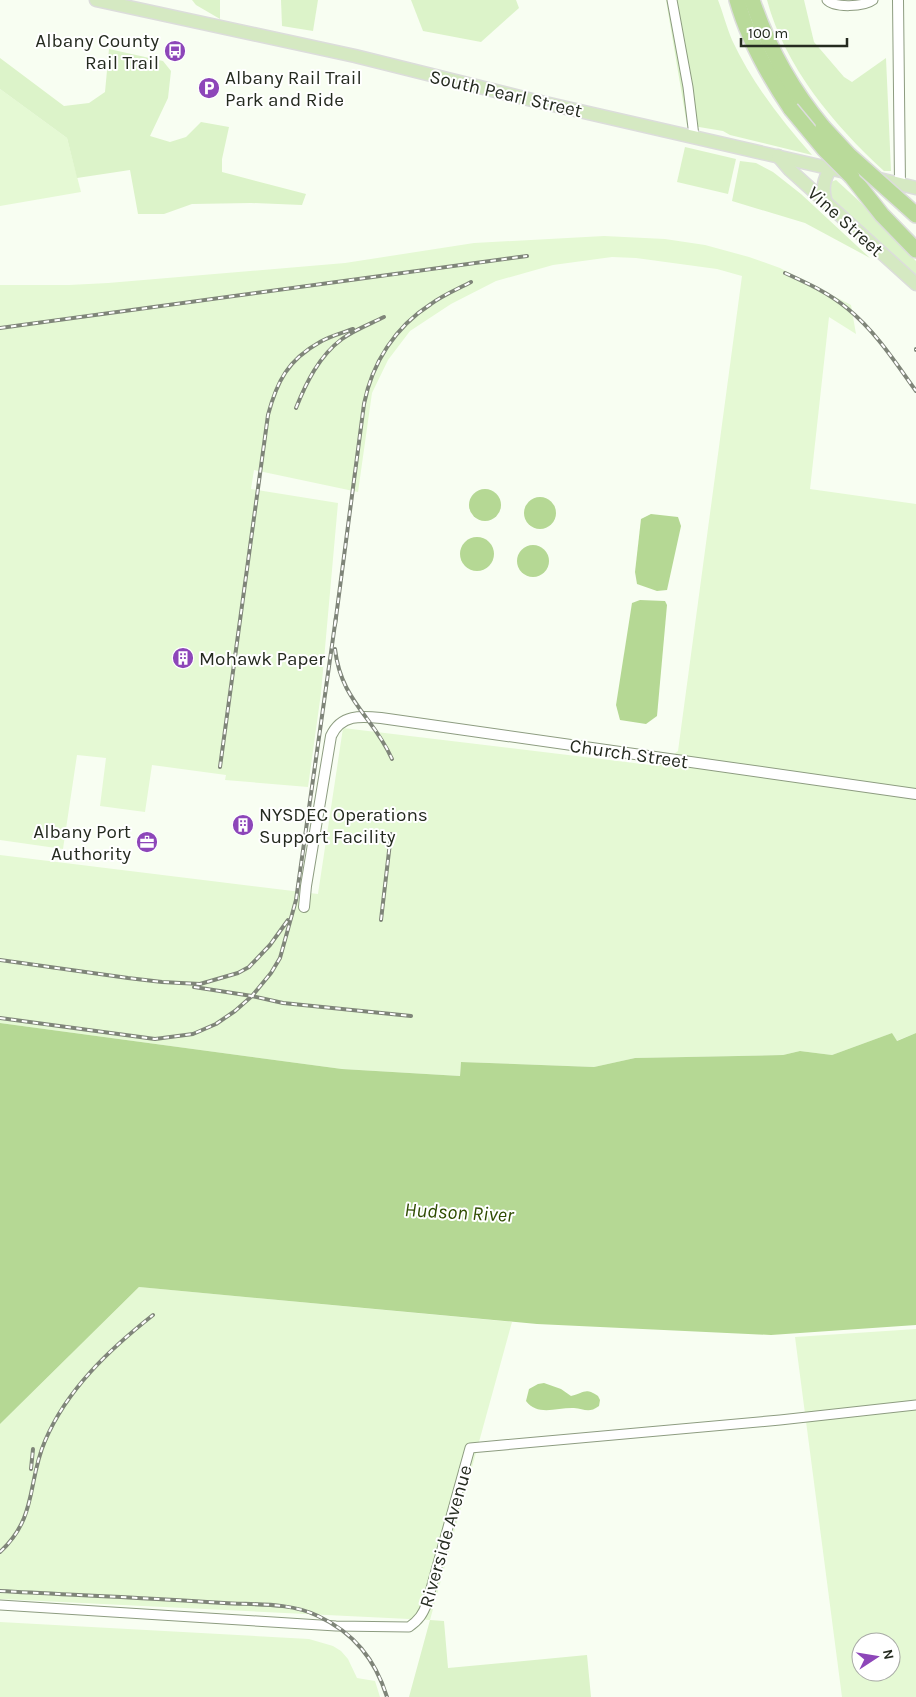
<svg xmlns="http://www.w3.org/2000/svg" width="916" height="1697" viewBox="0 0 916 1697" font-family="Karla,sans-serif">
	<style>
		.built { fill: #e5f9d4; fill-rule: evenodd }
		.green { fill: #dcf3c9 }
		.water { fill: #b5d894 }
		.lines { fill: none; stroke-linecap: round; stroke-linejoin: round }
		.minor-casing { stroke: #8d9c80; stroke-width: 11 }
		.tertiary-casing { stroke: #8d9c80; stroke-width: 12 }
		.primary-casing { stroke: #dcdddb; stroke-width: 15 }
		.motorway-casing { stroke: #dcdddb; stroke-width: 18 }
		.minor { stroke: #fff; stroke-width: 9 }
		.tertiary { stroke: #fff; stroke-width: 10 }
		.primary { stroke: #d5e9c2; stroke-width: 12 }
		.motorway { stroke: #b9da9a; stroke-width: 15 }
		.rail-casing { stroke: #7f8579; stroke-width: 4 }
		.rail { stroke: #fff; stroke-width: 2; stroke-dasharray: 5.5; stroke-linecap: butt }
		.motorway-bridge-casing { stroke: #dcdddb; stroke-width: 18; stroke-linecap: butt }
		.motorway-bridge { stroke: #b9da9a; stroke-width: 15 }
		.labels { text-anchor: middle; stroke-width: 4; stroke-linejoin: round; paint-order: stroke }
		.poi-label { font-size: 19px; fill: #252b20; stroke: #fff; text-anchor: start }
		.street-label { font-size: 19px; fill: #252b20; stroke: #fff }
		.water-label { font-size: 20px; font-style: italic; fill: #2f4c01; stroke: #fff }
	</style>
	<rect width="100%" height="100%" fill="#f8fef2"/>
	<g class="built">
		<polygon points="0,89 67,138 81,192 0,206"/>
		<polygon points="604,236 665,239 705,245 749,257 780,268 851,305 856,334 829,317 810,489 916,504 916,1033 896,1041 892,1033 832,1055 800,1051 783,1055 635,1058 594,1067 461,1062 460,1076 342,1069 0,1023 0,855 318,894 343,728 659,766 678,751 742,276 717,269 636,258 612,257 553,265 496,281 451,304 410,331 388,360 372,393 358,492 254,470 251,489 338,503 321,693 308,787 225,780 226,775 152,765 145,812 100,806 106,758 77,755 63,849 0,840 0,285 69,285 108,283 345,263 474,243"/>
		<polygon points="139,1287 512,1322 430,1620 0,1599 0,1424"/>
		<path d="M916,1329v368h-74l-47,-360zM861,1642h30v30h-30z"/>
		<polygon points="0,1622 309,1639 333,1646 341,1651 348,1659 357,1678 375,1681 380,1697 0,1697"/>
	</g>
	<g class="green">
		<polygon points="192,0 220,0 220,19 196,5"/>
		<polygon points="281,0 318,0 313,31 282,26"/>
		<polygon points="411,0 516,0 519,8 481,42 423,31"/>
		<path d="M666,0h52c5,13 9,28 14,40 20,43 49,80 80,115l-82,-20 -7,-4 -36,-6z"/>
		<path d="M767,0h37l10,42 30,35 8,5 34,-24 5,113h-7c-50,-46 -99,-104 -117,-171z"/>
		<polygon points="109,49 163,61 171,71 168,98 150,136 170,142 186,137 201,122 229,127 222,159 222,172 306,194 302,205 251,203 192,204 164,214 138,214 130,170 77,178 67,138 0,89 0,58 64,106 89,103 105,92"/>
		<polygon points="685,147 736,159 728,194 677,182"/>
		<polygon points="740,161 756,163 773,172 801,194 870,258 805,223 732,201"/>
		<polygon points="836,180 859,201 916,261 916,275 832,202 829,190 831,182"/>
		<polygon points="430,1620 444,1621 448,1668 587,1655 591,1697 409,1697"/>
	</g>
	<g class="water">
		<circle cx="485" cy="505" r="16"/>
		<circle cx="540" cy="513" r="16"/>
		<polygon points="651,514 678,517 681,526 667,590 657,591 637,584 635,572 641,519"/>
		<circle cx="477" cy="554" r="17"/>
		<circle cx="533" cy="561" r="16"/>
		<polygon points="640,600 665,601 667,605 657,716 646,724 620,720 616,705 632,603"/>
		<polygon points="0,1023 342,1069 460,1076 461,1062 594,1067 635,1058 783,1055 800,1051 832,1055 892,1033 897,1041 916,1033 916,1325 771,1335 537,1324 139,1287 0,1424"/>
		<path d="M544,1383l17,6 10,7c13,-3 14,-9 27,0l2,4 -1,6c-12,9 -16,1 -27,2 -16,0 -35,8 -46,-7l3,-12 9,-5z"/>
	</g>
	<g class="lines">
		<g class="minor-casing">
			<g id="minor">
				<polyline points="672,0 688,87 694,136"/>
				<path d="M827,0c7,8 37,7 46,0"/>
				<path d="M0,1605l336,21 73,1c10,-7 14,-13 18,-24l43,-155 310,-28 136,-15"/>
			</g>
		</g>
		<g class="tertiary-casing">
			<g id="tertiary">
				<polyline points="898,0 900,184"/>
				<path d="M304,907l2,-21 25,-150c10,-22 30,-20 50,-18l535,76"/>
			</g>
		</g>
		<g class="primary-casing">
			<g id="primary">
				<polyline points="96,0 355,56 536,101 850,173"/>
				<polyline points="778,156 790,170 916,284"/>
				<polyline points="875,178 916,188"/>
				<path d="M826,203c-4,-14 -3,-23 5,-35"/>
			</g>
		</g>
		<g class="motorway-casing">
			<g id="motorway">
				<path d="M737,0c11,39 31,75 54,109"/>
				<path d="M752,0c16,47 39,89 71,127"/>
				<polyline points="852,177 882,215 916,250"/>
				<polyline points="905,205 916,215"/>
			</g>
		</g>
		<use href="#minor" class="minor"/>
		<use href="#tertiary" class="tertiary"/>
		<use href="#primary" class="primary"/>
		<use href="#motorway" class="motorway"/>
		<g class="rail-casing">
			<g id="rail">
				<path d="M785,273c22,10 44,20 63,36 28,23 47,53 68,82"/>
				<polyline points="0,328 527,256"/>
				<polyline points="916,349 916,350"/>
				<path d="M296,408c10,-25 23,-52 46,-69 12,-9 28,-15 42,-22"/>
				<path d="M335,625l29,-221c8,-41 31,-77 67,-100 12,-9 27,-15 40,-22"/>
				<path d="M335,649c6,52 38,67 57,110"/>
				<path d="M220,767l48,-352c9,-34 20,-55 52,-73 10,-6 22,-9 33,-13"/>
				<polyline points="381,920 391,834"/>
				<polyline points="0,960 128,978 162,982 200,984 238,973 249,967 270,945 288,920"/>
				<polyline points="194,987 252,996 283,1003 411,1016"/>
				<polyline points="0,1018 155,1039 193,1034 216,1024 235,1011 252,996 271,973 280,958 296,900 336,617"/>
				<polyline points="31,1469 33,1449"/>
				<path d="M0,1552c38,-35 27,-70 45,-111 22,-52 65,-92 108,-126"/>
				<path d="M0,1591c75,4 150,7 224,12 30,2 66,-1 94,13 36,17 57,43 69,81"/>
			</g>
		</g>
		<use href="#rail" class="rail"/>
		<g class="motorway-bridge-casing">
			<g id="motorway-bridge">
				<polyline points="791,109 825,150 852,177"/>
				<polyline points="823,127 849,155 905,205"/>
			</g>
		</g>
		<use href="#motorway-bridge" class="motorway-bridge"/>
	</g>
	<defs>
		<g id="bus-disc" transform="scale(1.125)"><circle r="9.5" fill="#8d46b9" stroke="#fff"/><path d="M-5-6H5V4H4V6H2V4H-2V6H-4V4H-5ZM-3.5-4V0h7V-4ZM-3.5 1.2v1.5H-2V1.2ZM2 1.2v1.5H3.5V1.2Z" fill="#fff"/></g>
		<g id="parking-disc" transform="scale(1.125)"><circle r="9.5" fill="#8d46b9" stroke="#fff"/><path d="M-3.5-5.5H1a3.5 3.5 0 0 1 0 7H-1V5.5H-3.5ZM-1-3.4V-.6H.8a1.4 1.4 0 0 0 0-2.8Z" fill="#fff"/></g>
		<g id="building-disc" transform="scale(1.125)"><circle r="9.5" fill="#8d46b9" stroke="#fff"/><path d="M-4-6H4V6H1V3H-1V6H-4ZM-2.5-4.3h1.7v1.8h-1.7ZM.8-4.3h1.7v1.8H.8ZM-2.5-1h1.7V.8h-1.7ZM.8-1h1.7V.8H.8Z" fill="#fff"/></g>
		<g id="office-disc" transform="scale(1.125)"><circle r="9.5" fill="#8d46b9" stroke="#fff"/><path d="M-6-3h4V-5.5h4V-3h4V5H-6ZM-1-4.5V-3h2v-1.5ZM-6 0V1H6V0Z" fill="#fff"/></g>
	</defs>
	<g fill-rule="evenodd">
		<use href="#bus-disc" x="175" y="51"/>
		<use href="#parking-disc" x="209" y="88"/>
		<use href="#building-disc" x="183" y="658"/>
		<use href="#building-disc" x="243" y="825"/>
		<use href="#office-disc" x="147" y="842"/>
	</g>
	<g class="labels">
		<g class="poi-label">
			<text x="159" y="47" text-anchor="end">Albany County<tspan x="159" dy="22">Rail Trail</tspan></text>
			<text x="225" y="84">Albany Rail Trail<tspan x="225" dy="22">Park and Ride</tspan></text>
			<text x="199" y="665">Mohawk Paper</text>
			<text x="259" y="821">NYSDEC Operations<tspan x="259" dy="22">Support Facility</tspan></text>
			<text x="131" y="838" text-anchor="end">Albany Port<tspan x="131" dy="22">Authority</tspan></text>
		</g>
		<g class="street-label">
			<text transform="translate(506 93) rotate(13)" y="7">South Pearl Street</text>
			<text transform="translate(846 221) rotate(42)" y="7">Vine Street</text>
			<text transform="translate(629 753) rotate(8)" y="7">Church Street</text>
			<text transform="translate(445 1536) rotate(-74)" y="7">Riverside Avenue</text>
		</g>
		<g class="water-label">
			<text transform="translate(459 1212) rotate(3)" y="7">Hudson River</text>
		</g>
	</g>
	<g transform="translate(876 1657) rotate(78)"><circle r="24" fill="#ffffff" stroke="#a8aaa6"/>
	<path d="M0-4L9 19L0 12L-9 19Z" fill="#8d46b9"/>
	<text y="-8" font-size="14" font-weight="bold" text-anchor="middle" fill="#252b20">N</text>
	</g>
	<path d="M741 38v8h106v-8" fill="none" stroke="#252b20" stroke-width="2.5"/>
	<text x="748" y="38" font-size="15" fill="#252b20" stroke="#ffffff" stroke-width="4" paint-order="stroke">100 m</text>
</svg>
